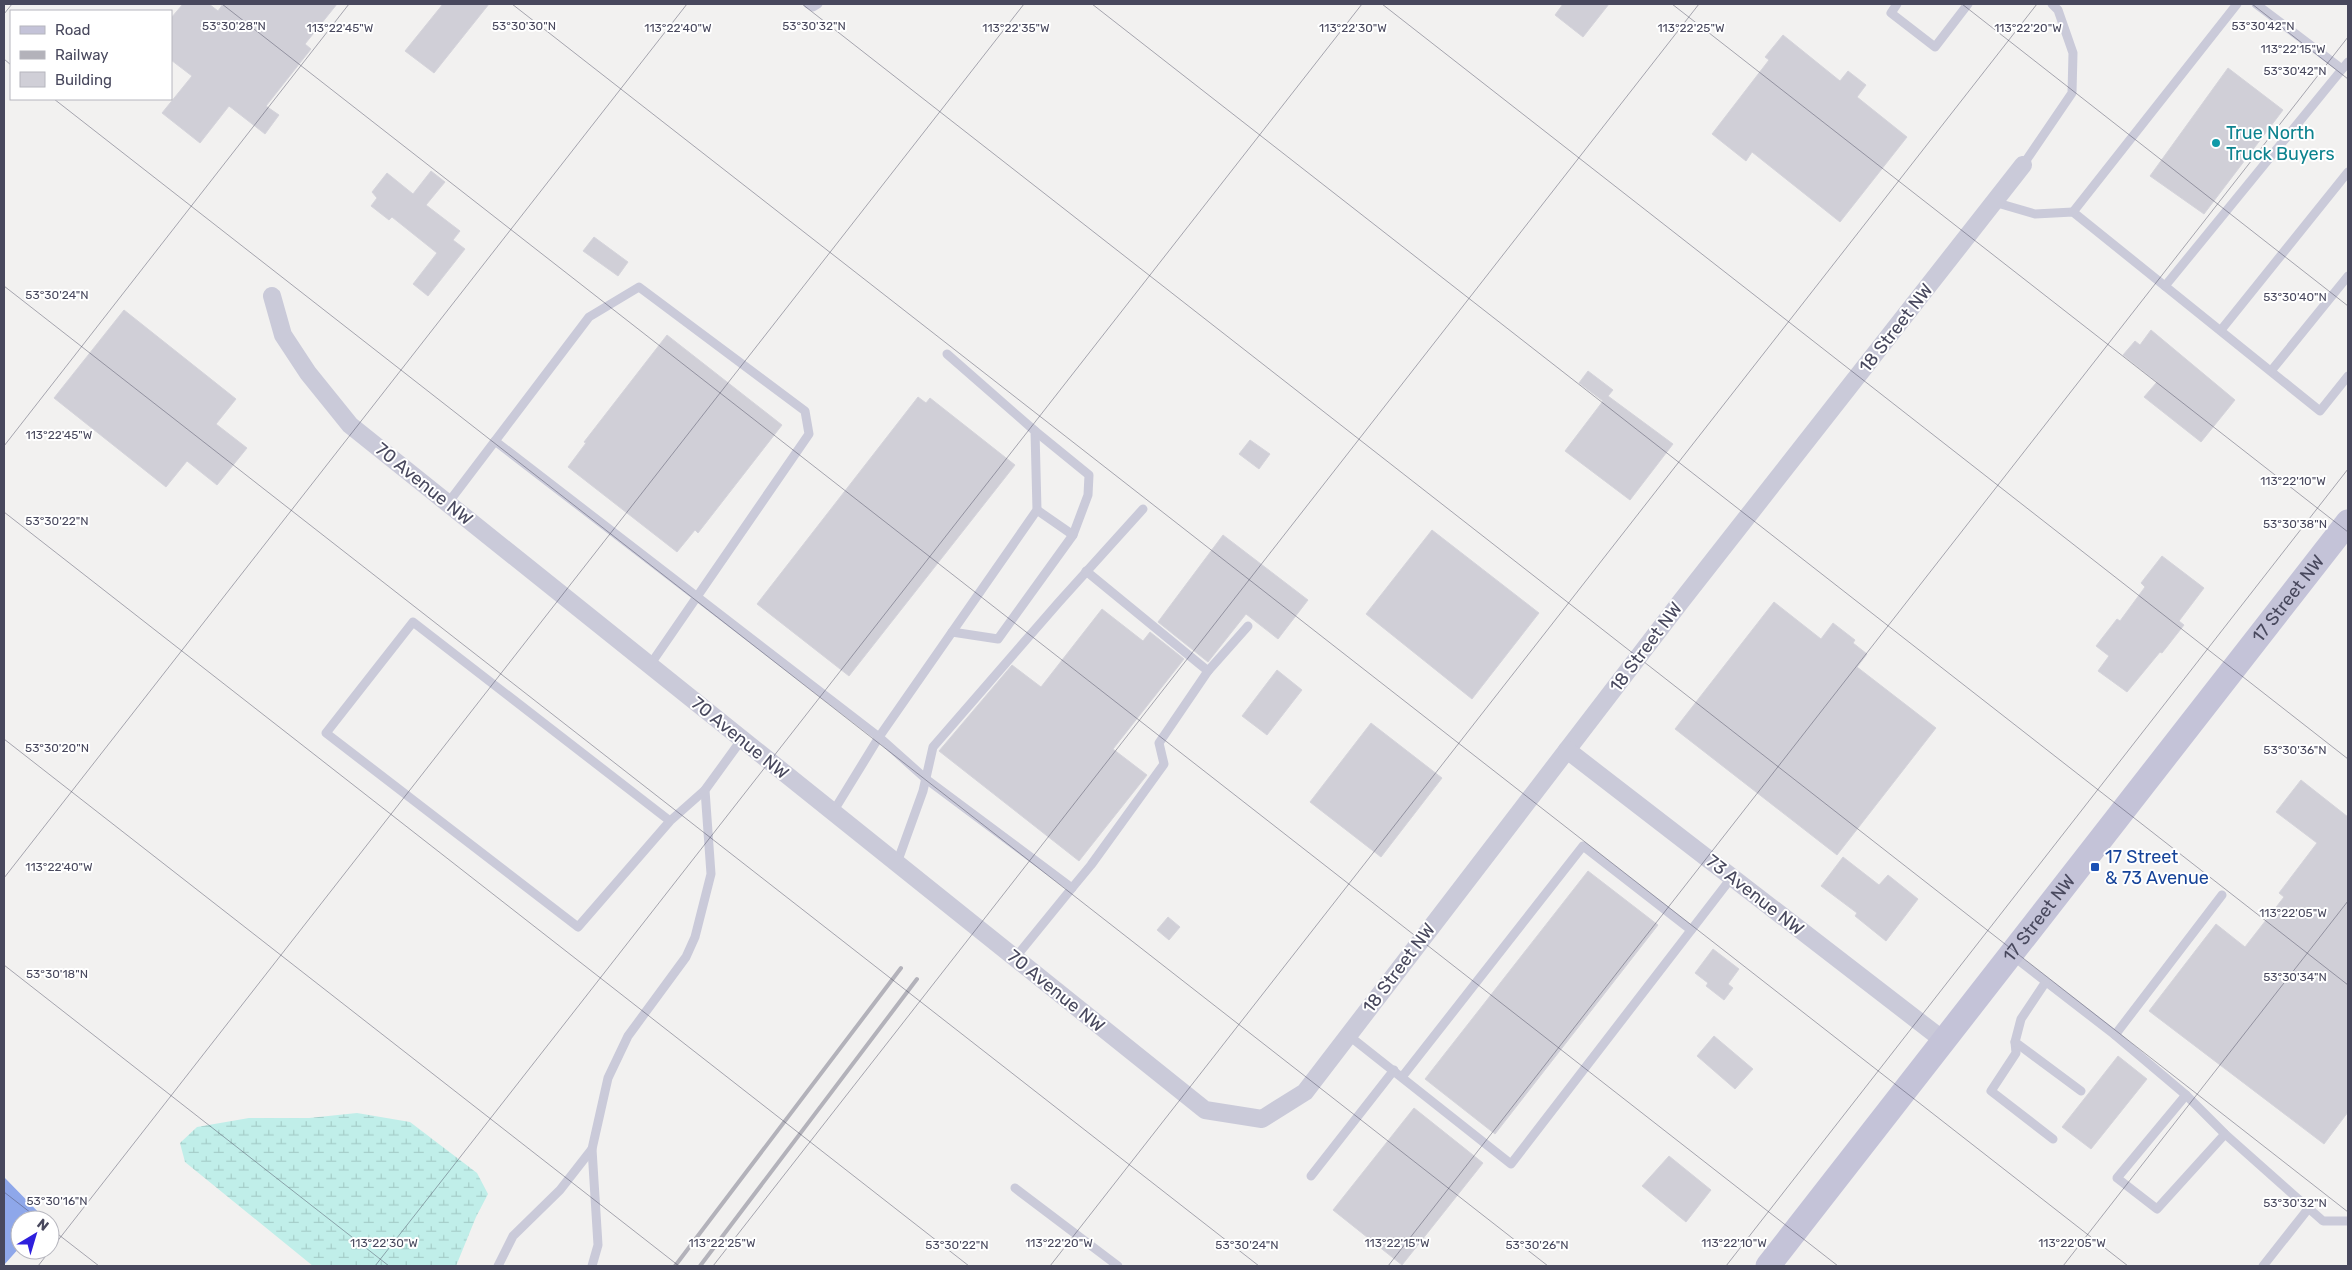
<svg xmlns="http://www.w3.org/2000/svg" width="2352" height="1270" viewBox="0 0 2352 1270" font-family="Rubik,sans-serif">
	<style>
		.wetland { fill: url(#wetland-marsh) }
		.water { fill: #8ea7ea }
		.building { fill: #d0cfd7; stroke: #d5d4db }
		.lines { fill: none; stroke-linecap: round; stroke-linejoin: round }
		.lane { stroke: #cacad9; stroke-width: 9 }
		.street { stroke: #cacad9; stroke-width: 18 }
		.secondary { stroke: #c4c3d8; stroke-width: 25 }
		.rail { stroke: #b3b2ba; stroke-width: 4 }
		.ticks { fill: none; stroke: #48485d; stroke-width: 1; stroke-opacity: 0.45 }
		.culture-dot { fill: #0f9aa8; stroke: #fff; stroke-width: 2 }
		.transit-dot { fill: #1a4fb4; stroke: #fff; stroke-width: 2 }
		.labels { text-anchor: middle; stroke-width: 4; stroke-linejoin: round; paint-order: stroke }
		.culture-label { font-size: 18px; fill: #0d838f; stroke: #fff; text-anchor: start }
		.street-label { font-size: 18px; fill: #48485d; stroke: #fff }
		.transit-label { font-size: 18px; fill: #164399; stroke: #fff; text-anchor: start }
		.ticks-label { font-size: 12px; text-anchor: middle; fill: #48485d; stroke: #fff; stroke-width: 4; stroke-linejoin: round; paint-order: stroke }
	</style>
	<defs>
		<pattern id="wetland-marsh" width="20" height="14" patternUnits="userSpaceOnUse" patternTransform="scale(1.25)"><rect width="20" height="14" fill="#c0eee9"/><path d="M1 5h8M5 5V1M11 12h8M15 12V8" fill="none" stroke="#a6ceca"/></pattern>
	</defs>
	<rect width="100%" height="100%" fill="#f2f1f0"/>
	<polygon class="wetland" points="357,1113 410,1122 477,1173 488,1194 476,1217 456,1266 313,1266 185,1162 180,1143 197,1127 249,1118 309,1118"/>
	<polygon class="water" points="4,1177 46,1220 20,1220 20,1247 4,1265"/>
	<g class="building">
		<polygon points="183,4 209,4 218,11 223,4 337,4 305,44 311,49 266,106 279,115 265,134 229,106 200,143 162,113 192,76 171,60 171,18"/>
		<polygon points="443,4 489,4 434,73 405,51"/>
		<polygon points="1563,4 1609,4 1583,37 1555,15"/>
		<polygon points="1783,35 1840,81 1848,71 1866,85 1857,97 1907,137 1840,222 1752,152 1746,161 1712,134 1769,60 1765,57"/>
		<polygon points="2228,68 2283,110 2204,214 2150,176"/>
		<polygon points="431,171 445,182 426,205 460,231 453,240 465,249 428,296 413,284 437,253 392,217 389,220 371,206 377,198 372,192 387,173 413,194"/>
		<polygon points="594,237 628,262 618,276 583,251"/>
		<polygon points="124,310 236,399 216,424 247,448 217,485 187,461 166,487 54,398"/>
		<polygon points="2151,330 2235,400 2201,442 2144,397 2157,382 2123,355 2135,341 2140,345"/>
		<polygon points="667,335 782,425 698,533 695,530 677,552 568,467 586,443 584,442"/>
		<polygon points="1588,371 1613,390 1608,396 1673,444 1630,500 1565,451 1603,401 1579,383"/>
		<polygon points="918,397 926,403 930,398 1015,465 849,676 757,604"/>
		<polygon points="1250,440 1270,454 1259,469 1239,454"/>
		<polygon points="1432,530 1539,613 1472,699 1366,614"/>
		<polygon points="1223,535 1308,600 1278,639 1246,614 1208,662 1158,622"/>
		<polygon points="2162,556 2204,588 2179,621 2184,625 2162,653 2160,652 2127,692 2098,671 2109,656 2096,646 2117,619 2120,621 2145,587 2141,583"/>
		<polygon points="1774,602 1821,639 1833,623 1855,640 1853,643 1867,654 1857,667 1936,728 1837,855 1675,729"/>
		<polygon points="1102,609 1143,641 1150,632 1184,659 1113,749 1147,775 1079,861 939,751 1012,665 1041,687"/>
		<polygon points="1277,670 1302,690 1267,735 1242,716"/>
		<polygon points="1371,723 1442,778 1381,857 1310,802"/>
		<polygon points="2301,780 2348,817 2348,1112 2324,1144 2149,1011 2216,924 2245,947 2284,897 2279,893 2317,843 2276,812"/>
		<polygon points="1843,857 1879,885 1888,875 1918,899 1886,941 1855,916 1857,913 1821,886"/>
		<polygon points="1588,871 1658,925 1495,1134 1425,1079"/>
		<polygon points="1168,917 1180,927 1169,940 1157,930"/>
		<polygon points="1713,949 1739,969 1728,984 1733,988 1724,1000 1706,986 1708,983 1695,973"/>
		<polygon points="1714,1036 1753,1069 1735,1089 1697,1056"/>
		<polygon points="2118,1056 2147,1079 2091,1149 2062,1127"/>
		<polygon points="1414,1108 1483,1163 1402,1265 1333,1210"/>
		<polygon points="1669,1156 1711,1190 1686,1222 1642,1186"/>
	</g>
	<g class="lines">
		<g class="lane">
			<polyline points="808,4 813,7 818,4"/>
			<polyline points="1897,4 1891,13 1935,47 1968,4"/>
			<polyline points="2256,4 2342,69"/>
			<polyline points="2023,165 2072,93 2073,53 2058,10 2052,4"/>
			<polyline points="1994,202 2035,214 2073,212 2320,411 2348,376"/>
			<polyline points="2073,212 2237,4"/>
			<polyline points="2165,286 2348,62"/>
			<polyline points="2221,330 2348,172"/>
			<polyline points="947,354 1035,431 1037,510 879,737 926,779 1072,888 1015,958"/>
			<polyline points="2271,371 2348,276"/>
			<polyline points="1035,431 1089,475 1088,495 1073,535 1037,510"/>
			<polyline points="495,441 879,737 833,812"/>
			<polyline points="448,503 589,317 639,287 805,411 809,434 650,665"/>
			<polyline points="952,632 998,639 1073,535"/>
			<polyline points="1208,671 1248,626"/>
			<polyline points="670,821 413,622 326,733 578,927 670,821 705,790"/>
			<polyline points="897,863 923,791 933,747 1059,602 1143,509"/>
			<polyline points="1072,888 1091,865 1164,764 1159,743 1208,671 1086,571"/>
			<polyline points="2013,956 2115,1035 2222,895"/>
			<polyline points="2045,983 2021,1019 2015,1042 2016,1053 1991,1091 2053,1139"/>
			<polyline points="1348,1035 1511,1164 1732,877"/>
			<polyline points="2115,1035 2186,1095 2225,1134 2323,1221 2348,1221"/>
			<polyline points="2015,1042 2081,1091"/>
			<polyline points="1402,1077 1583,846 1691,930"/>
			<polyline points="2186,1095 2117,1178 2157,1209 2225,1134"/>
			<polyline points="1311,1176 1394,1070"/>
			<polyline points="1015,1188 1118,1266"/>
			<polyline points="498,1266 513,1236 560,1190 592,1149"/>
			<polyline points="592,1266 598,1245 592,1149 608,1078 628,1036 686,957 695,937 711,874 705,790 742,739"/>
			<polyline points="2263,1266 2308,1209"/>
		</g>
		<g class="street">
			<polyline points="272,296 283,335 308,373 350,425 1205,1110 1262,1119 1305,1092 1682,600 2023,165"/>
			<polyline points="1567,750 1943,1040"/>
		</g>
		<path class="secondary" id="s1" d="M1768,1266l580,-744"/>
		<g class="rail">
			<polyline points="675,1266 901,968"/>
			<polyline points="700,1266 917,979"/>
		</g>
	</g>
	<path class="ticks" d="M222,4l1616,1262M512,4l1616,1262M802,4l1546,1208M1092,4l1256,981M1382,4l966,755M1672,4l676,528M1962,4l386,302M2252,4l96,75M4,14l8,-10M4,59l7,6M54,99l1494,1167M4,286l1255,980M4,446l345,-442M4,512l965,754M4,739l675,527M4,878l683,-874M4,965l385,301M4,1192l36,28M50,1228l49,38M38,1266l986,-1262M375,1266l987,-1262M713,1266l986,-1262M1050,1266l987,-1262M1388,1266l960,-1229M1726,1266l622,-797M2063,1266l285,-365"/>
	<circle class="culture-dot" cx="2216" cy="143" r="5"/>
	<rect class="transit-dot" x="2090" y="862" width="10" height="10" rx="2.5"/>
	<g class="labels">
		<g class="culture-label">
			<text x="2226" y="139">True North<tspan x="2226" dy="21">Truck Buyers</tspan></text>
		</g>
		<g class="street-label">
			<text transform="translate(1896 328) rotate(-52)" y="6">18 Street NW</text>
			<text transform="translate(424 484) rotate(39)" y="6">70 Avenue NW</text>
			<text dy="6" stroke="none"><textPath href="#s1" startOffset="846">17 Street NW</textPath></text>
			<text transform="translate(1646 647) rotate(-53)" y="6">18 Street NW</text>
			<text transform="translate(740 738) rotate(39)" y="6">70 Avenue NW</text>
			<text transform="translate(1755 895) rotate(38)" y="6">73 Avenue NW</text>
			<text dy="6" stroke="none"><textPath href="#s1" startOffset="441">17 Street NW</textPath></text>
			<text transform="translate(1399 968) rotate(-53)" y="6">18 Street NW</text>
			<text transform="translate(1056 991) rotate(39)" y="6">70 Avenue NW</text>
		</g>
		<g class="transit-label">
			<text x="2105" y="863">17 Street<tspan x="2105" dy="21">&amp; 73 Avenue</tspan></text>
		</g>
	</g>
	<g class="ticks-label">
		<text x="234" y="30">53°30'28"N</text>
		<text x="524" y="30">53°30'30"N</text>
		<text x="814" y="30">53°30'32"N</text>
		<text x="2263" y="30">53°30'42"N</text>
		<text x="340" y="32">113°22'45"W</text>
		<text x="678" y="32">113°22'40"W</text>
		<text x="1016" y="32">113°22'35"W</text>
		<text x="1353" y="32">113°22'30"W</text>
		<text x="1691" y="32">113°22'25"W</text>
		<text x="2028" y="32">113°22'20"W</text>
		<text x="2293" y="53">113°22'15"W</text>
		<text x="2295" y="75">53°30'42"N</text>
		<text x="57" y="299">53°30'24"N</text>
		<text x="2295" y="301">53°30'40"N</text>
		<text x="59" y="439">113°22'45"W</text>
		<text x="2293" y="485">113°22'10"W</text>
		<text x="57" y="525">53°30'22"N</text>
		<text x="2295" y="528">53°30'38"N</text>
		<text x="57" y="752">53°30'20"N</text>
		<text x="2295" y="754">53°30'36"N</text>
		<text x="59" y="871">113°22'40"W</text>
		<text x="2293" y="917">113°22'05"W</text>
		<text x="57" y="978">53°30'18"N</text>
		<text x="2295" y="981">53°30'34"N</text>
		<text x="57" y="1205">53°30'16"N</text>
		<text x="2295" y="1207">53°30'32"N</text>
		<text x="384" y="1247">113°22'30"W</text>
		<text x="722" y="1247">113°22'25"W</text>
		<text x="1059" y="1247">113°22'20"W</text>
		<text x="1397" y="1247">113°22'15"W</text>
		<text x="1734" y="1247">113°22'10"W</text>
		<text x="2072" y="1247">113°22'05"W</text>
		<text x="957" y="1249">53°30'22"N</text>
		<text x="1247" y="1249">53°30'24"N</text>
		<text x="1537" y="1249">53°30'26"N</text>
	</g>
	<rect width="2352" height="1270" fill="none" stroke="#48485d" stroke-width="10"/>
	<rect x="10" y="10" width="162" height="90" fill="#ffffff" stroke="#b6b6be"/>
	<rect x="20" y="26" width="25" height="8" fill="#c4c3d8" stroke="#b6b6be"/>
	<text x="55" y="35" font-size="15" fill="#48485d">Road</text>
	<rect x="20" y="51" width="25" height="8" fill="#b3b2ba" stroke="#b6b6be"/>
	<text x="55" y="60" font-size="15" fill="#48485d">Railway</text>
	<rect x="20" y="72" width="25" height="15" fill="#d0cfd7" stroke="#b6b6be"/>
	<text x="55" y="85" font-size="15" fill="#48485d">Building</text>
	<g transform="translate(35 1235) rotate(38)"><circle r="24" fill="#ffffff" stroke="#b6b6be"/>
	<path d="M0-4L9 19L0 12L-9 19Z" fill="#2e1fdd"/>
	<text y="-8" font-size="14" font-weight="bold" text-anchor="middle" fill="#48485d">N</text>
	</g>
</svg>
